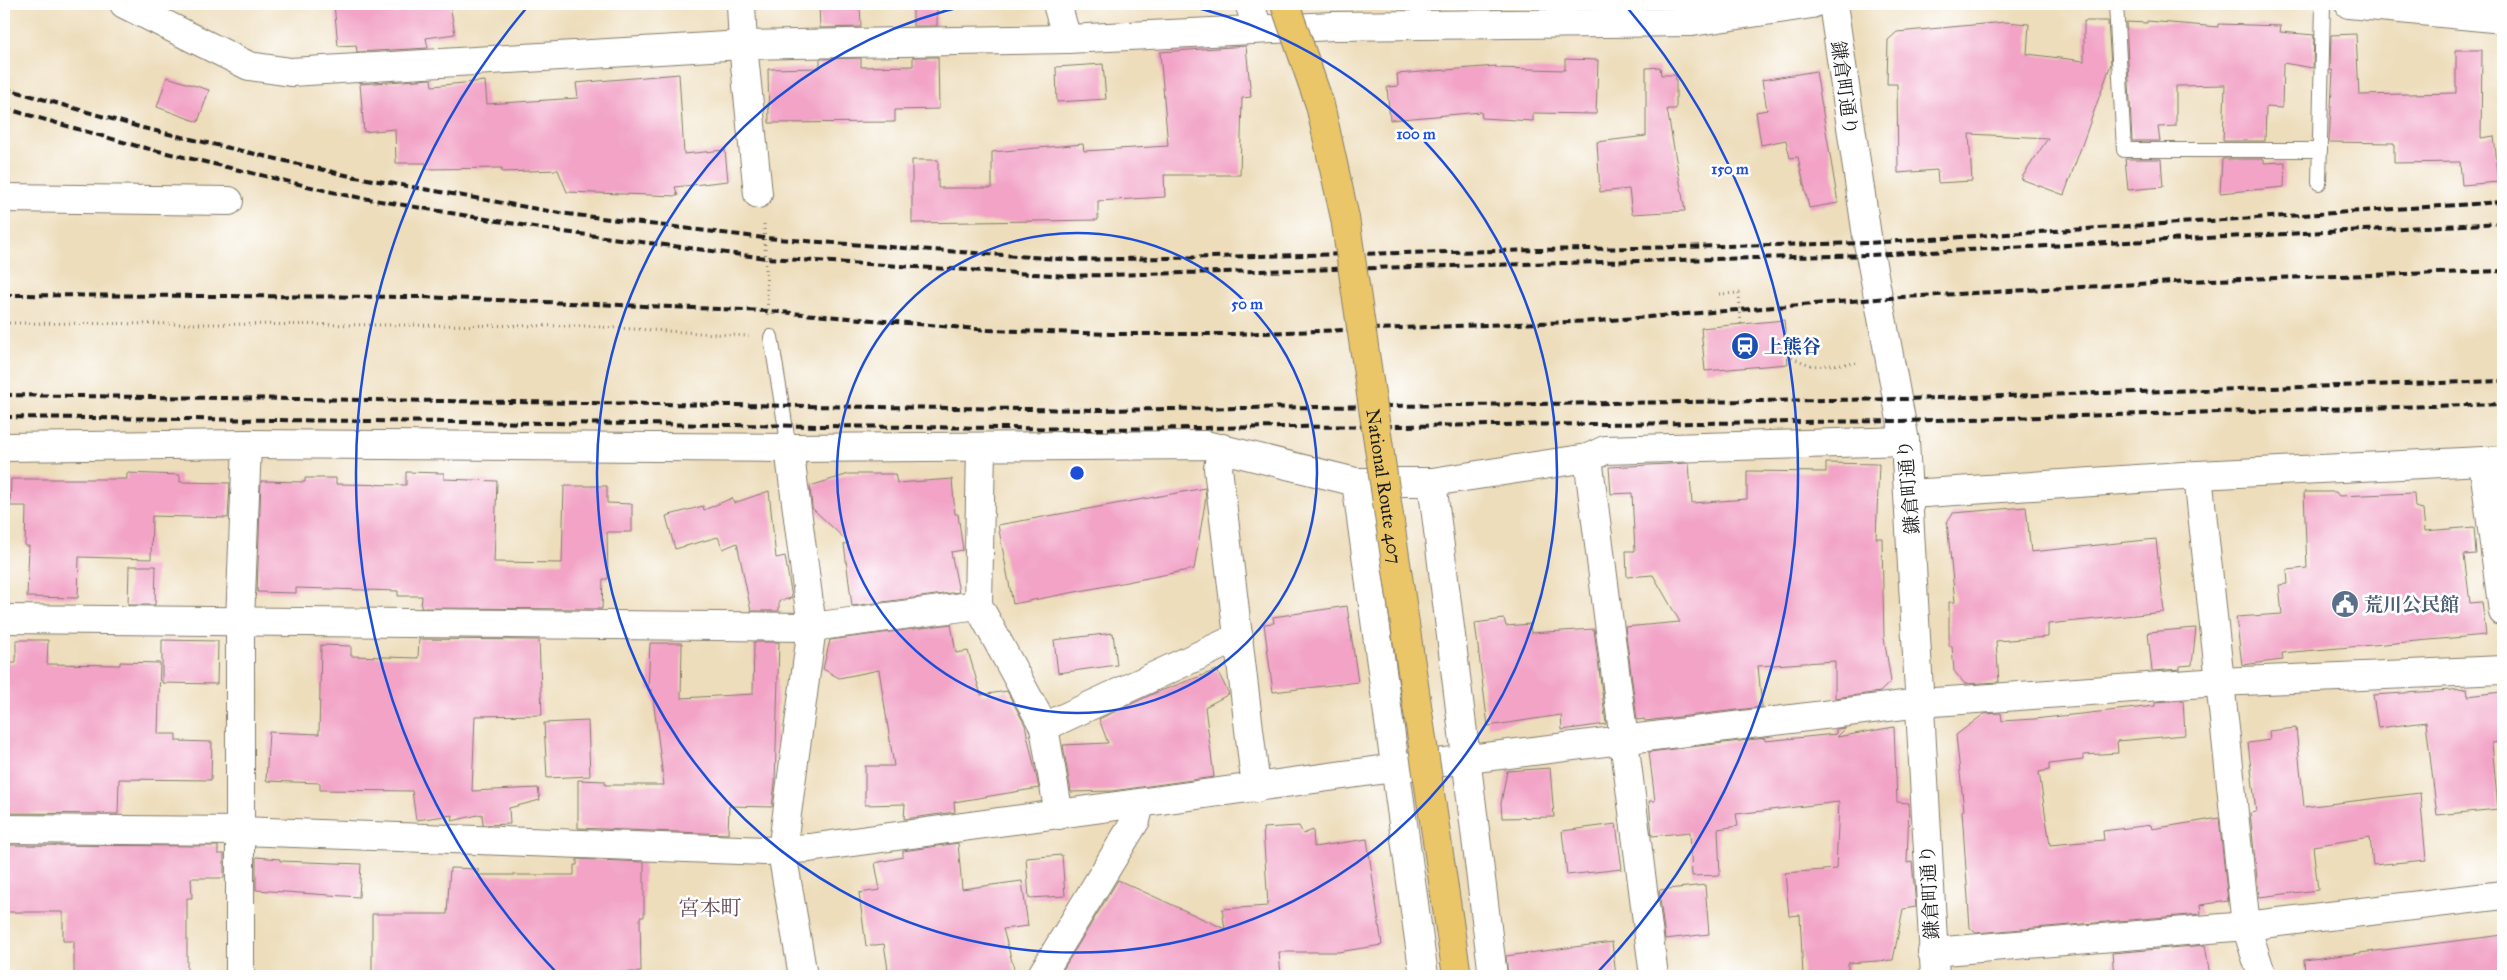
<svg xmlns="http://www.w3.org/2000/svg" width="2507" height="980" viewBox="0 0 2507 980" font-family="'IM FELL Great Primer','Noto Serif JP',serif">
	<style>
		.building { fill: #f2a3c6 }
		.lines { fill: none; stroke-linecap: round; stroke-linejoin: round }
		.service-casing { stroke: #847c6c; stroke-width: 16 }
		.minor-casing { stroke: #847c6c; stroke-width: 30 }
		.tertiary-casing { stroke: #847c6c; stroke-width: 30 }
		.path { stroke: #847c6c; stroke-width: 3; stroke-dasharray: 1 4; stroke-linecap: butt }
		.service { stroke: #fff; stroke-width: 14 }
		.minor { stroke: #fff; stroke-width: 28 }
		.tertiary { stroke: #fff; stroke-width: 28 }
		.rail { stroke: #1c1c1c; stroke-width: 4; stroke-dasharray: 8 4; stroke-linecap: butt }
		.trunk-bridge-casing { stroke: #847c6c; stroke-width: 30; stroke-linecap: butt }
		.trunk-bridge { stroke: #eac669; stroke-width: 28 }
		.ring { fill: none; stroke: #1d4ed8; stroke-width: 2.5 }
		.labels { text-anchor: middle; stroke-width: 5; stroke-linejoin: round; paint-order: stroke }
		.street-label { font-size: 19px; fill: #1c1c1c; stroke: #fff }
		.transit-label { font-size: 19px; font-weight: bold; fill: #164399; stroke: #fff; text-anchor: start }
		.service-label { font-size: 19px; font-weight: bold; fill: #4e5e75; stroke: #fff; text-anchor: start }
		.quarter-label { font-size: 21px; fill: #674b58; stroke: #fff }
		.centre { fill: #1d4ed8; stroke: #fff; stroke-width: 2.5 }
		.ring-label { font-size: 15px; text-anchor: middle; font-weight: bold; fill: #1d4ed8; stroke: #fff; stroke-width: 5; stroke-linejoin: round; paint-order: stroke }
	</style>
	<rect width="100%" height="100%" fill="#fff"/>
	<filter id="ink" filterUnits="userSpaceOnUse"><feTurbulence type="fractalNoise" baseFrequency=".02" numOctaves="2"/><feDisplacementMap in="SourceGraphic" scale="10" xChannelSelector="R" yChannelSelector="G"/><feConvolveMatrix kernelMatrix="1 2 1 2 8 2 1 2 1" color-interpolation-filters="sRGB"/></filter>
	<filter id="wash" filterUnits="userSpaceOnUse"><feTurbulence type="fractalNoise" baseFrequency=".0096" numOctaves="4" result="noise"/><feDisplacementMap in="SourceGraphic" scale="20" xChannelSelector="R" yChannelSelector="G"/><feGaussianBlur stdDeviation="1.12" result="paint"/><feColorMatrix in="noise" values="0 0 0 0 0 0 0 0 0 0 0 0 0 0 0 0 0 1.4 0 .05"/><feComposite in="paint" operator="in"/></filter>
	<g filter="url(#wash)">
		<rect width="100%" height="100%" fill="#edddbb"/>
		<g id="blocks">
			<g class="building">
				<polygon points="334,4 450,4 455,34 426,38 428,48 357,52 356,45 338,46"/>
				<polygon points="819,4 860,4 861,27 820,28"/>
				<rect x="913" y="4" width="24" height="22"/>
				<polygon points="2084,21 2108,21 2111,64 2064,195 2021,179 2048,138 1969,134 1972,181 1938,183 1937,170 1898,173 1897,84 1887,84 1888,40 1897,32 2005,22 2029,24 2027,54 2084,61"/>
				<polygon points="2147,21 2218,27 2218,24 2281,26 2280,32 2314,35 2313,68 2283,63 2282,108 2266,107 2265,141 2223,141 2225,85 2176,86 2176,126 2158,127 2160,141 2132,141 2126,22 2147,23"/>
				<polygon points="2356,34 2359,95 2456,93 2456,50 2482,50 2481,138 2494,136 2499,182 2462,185 2460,162 2394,163 2394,143 2329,142 2333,71 2330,70 2331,35"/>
				<polygon points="1246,46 1251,97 1242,98 1240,175 1164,175 1165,197 1098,201 1098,220 912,223 912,160 938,160 938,188 992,188 992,152 1083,144 1084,151 1168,146 1160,52"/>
				<polygon points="913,57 938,57 939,109 895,110 895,122 769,123 768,69 820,68 820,59 861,58 861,67 913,66"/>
				<polygon points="1565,59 1598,60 1596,114 1533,113 1533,121 1482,118 1481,112 1390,120 1387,87 1398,86 1397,74 1496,66 1496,68 1565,70"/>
				<polygon points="1103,64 1106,99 1057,102 1056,67"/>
				<polygon points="1660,67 1661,75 1676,75 1676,109 1667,109 1685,211 1632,214 1629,189 1600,192 1597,142 1646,136 1646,68"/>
				<polygon points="1816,71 1838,203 1809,208 1798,157 1790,158 1786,140 1761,145 1756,112 1767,110 1762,80"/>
				<polygon points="679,74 684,154 725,150 728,181 675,187 678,196 567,192 558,170 502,172 502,168 426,169 426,163 396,163 395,129 364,132 360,84 431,79 432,86 485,81 487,104 578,98 576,83"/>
				<polygon points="167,77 209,90 198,122 157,107"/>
				<polygon points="2125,159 2161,159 2163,187 2128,190"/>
				<polygon points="2222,159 2264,159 2264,163 2285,162 2284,187 2220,193"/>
				<polygon points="1784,320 1788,364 1705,371 1701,328"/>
				<polygon points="1689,463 1692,503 1747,499 1747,471 1826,472 1826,463 1879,464 1876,538 1882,538 1884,638 1891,681 1880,692 1835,698 1835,661 1758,666 1762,707 1645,721 1644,719 1637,720 1625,627 1680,622 1653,575 1627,577 1626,551 1635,551 1632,493 1611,494 1609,467"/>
				<polygon points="406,472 444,473 444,479 497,481 494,562 562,563 564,486 607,486 607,503 632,504 632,532 607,532 608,579 603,579 602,609 421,608 422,596 398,596 398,591 296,588 296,593 257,592 261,481 305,482 305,478 336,478 336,484 406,485"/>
				<polygon points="127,473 180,475 180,482 230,483 228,518 152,516 151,559 79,557 78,598 27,597 29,546 25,546 26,506 10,506 11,479 127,479"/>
				<polygon points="849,474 895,474 897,483 952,479 955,514 958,514 963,550 951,552 959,592 852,606 844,544 849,543 812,508 810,486"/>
				<polygon points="1205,488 1206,497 1194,569 1013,604 998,525"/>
				<polygon points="769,491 776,558 785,556 792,598 779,601 779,611 751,611 737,543 723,549 718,537 675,549 666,516 703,506 704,510 732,498 734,503"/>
				<polygon points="2304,492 2336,492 2339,496 2414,493 2415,507 2423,509 2425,531 2474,527 2476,554 2464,555 2470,603 2482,602 2486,635 2282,653 2283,660 2242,665 2236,617 2282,614 2279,585 2288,584 2287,570 2307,568"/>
				<polygon points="2026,507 2031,552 2156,539 2164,612 2048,624 2048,637 1996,641 1999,682 1965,684 1954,671 1952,646 1949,646 1949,602 1955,602 1947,522 1953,513"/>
				<polygon points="129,566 156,566 155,605 128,605"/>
				<polygon points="1347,606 1358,682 1273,692 1264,624 1274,623 1273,617"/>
				<polygon points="1504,619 1506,626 1530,624 1531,633 1594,629 1606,724 1562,730 1561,715 1488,726 1475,623"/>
				<polygon points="951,624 956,653 968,651 981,695 1007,691 1025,725 1039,788 954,802 955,812 904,819 905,804 865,805 865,766 894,766 879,670 839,678 823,669 830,640"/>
				<polygon points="2196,628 2192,665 2180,666 2180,669 2152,671 2148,632"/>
				<polygon points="1113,633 1117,665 1058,673 1054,640"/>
				<polygon points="419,639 539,640 542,715 475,716 472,791 538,788 540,800 509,808 510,824 483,825 482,814 452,821 453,815 416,820 412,791 320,790 320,783 266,781 269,732 319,734 321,645 351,646 351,656 418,658"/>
				<polygon points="16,640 48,640 47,664 120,665 120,662 160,663 158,734 176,734 176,741 212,742 211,780 119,779 118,814 4,813 4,663 16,663"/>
				<polygon points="162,640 218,641 217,684 162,683"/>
				<polygon points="754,642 779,642 775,783 772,807 729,806 728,834 578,828 578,780 605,781 605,785 664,785 652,690 648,690 650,643 682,643 681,698 753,694"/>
				<polygon points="1217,670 1229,694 1205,707 1214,777 1112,791 1071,792 1063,745 1108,743 1099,719 1155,693"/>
				<polygon points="2467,689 2468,696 2501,692 2503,742 2492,743 2498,809 2437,815 2426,722 2378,728 2373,695"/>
				<polygon points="2183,700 2185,735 2117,741 2118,753 2083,755 2083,760 2049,764 2049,770 2039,772 2050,845 2104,840 2103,831 2151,825 2152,829 2219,818 2228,901 2200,905 2201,914 1976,933 1970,928 1962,811 1964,810 1956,735 1984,714 2001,713 2002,721 2034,719 2155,706 2155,702"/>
				<polygon points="588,721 590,776 547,778 544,723"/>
				<polygon points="1894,727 1897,802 1909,803 1907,863 1912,862 1916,907 1903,909 1893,960 1848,963 1848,976 1803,976 1800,915 1789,916 1785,873 1836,869 1839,802 1736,814 1738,826 1718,829 1720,875 1692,876 1690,832 1652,836 1649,801 1655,801 1649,752 1765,738 1765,741 1836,734 1836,729 1846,728 1837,737"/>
				<polygon points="2296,728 2304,807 2420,793 2426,860 2373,865 2370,837 2313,846 2318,890 2259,897 2250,813 2256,812 2248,743 2270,740 2269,731"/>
				<polygon points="1550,768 1554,817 1502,818 1501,803 1507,771"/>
				<polygon points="1616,824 1622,869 1567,875 1562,831"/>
				<polygon points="1299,826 1303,834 1313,830 1314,847 1367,839 1382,945 1338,952 1279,952 1281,976 1059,976 1118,880 1225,929 1222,909 1268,906 1263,828"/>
				<polygon points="958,843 962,889 1022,881 1028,926 1003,929 1016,976 889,976 884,944 866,946 859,893 880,890 875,863 903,857 903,851"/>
				<polygon points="4,845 218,846 218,854 224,854 224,878 191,878 192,898 187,898 187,976 74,976 74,941 63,941 63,912 4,912"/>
				<polygon points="1062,855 1065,896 1029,898 1026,858"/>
				<polygon points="256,857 280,859 280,861 361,864 359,897 256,890"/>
				<polygon points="577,859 644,862 644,917 640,917 641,972 553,973 553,976 372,976 372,914 447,914 450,868 478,869 478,875 574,875 574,865 577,865"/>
				<polygon points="1705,885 1709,934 1665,939 1659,890"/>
				<polygon points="2503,935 2503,976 2305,976 2304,960"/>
				<polygon points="1612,942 1616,976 1508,976 1506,956"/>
				<polygon points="2205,945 2210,976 2162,976 2162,972 2114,976 2112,953"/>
			</g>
		</g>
	</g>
	<g filter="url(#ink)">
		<use href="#blocks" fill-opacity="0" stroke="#847c6c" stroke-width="1"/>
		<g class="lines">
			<g class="service-casing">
				<g id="service">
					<polyline points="1417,4 1420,25"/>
					<polyline points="2116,4 2124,150 2320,150"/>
					<polyline points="2319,183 2323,4"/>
					<polyline points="771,337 789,448"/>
				</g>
			</g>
			<g class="minor-casing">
				<g id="minor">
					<polyline points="124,4 249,66 291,72 743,45 1067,39 1333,26 1692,22 1812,4"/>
					<polyline points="741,4 743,45 758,194"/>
					<polyline points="1057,4 1067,39"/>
					<polyline points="1249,4 1259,29"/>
					<polyline points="2349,4 2503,19"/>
					<polyline points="4,198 229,201"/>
					<polyline points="4,447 247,444 789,448 1206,445 1356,482 1432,482 1588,458 1605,450 1905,441"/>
					<polyline points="981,447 978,605 1044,727 1059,815"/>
					<polyline points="789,448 812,627 784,836 784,864 803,976"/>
					<polyline points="1222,448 1218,468 1256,788"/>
					<polyline points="1588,458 1654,976"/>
					<polyline points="2483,461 2503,612"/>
					<polyline points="2198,475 2246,926 2262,976"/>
					<polyline points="1356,482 1424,976"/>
					<polyline points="1432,482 1493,976"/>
					<polyline points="1910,494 2198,475 2503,460"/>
					<polyline points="4,619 812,627 978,605"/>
					<polyline points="1044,727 1239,637"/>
					<polyline points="4,829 241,831 765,851 809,848 1380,770 1920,703 2219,682 2503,670"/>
					<polyline points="1932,952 2246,926 2503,895"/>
					<polyline points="240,976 240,622 247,444"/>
					<polyline points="1041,976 1136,820 1140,804"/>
				</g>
			</g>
			<g class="tertiary-casing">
				<polyline id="tertiary" points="1833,4 1868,243 1905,441 1935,976"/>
			</g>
			<g class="path">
				<polyline points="764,224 768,315"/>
				<polyline points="1719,294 1739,293 1741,324"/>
				<polyline points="4,323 585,326 749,336"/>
				<polyline points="1787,356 1813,366 1860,363"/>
			</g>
			<use href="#service" class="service"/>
			<use href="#minor" class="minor"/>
			<use href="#tertiary" class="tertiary"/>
			<g class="rail">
				<polyline points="4,88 143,128 350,176 560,213 764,238 1073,260 1868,243 2503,202"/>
				<polyline points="4,108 137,146 345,195 557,231 766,258 1067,276 1870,255 2503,223"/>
				<polyline points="4,295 422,297 768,311 988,330 1111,334 1234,334 1598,321 1902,297 2209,280 2503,271"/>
				<polyline points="4,395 1097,410 1904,399 2503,381"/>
				<polyline points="4,417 1093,429 1900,421 2503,404"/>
			</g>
			<g class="trunk-bridge-casing">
				<g id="trunk-bridge">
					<path id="s1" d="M1285,4l35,101 25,113 112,758"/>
				</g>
			</g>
			<use href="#trunk-bridge" class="trunk-bridge"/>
		</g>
	</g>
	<g class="ring">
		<circle cx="1077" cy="473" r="240"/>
		<path d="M1181 4A480 480 0 1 1 973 4"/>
		<path d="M558 974A721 721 0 0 1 529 5M1625 5A721 721 0 0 1 1596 974"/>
	</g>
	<defs>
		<g id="station-disc" transform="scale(1.4375)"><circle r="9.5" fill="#1a4fb4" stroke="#fff"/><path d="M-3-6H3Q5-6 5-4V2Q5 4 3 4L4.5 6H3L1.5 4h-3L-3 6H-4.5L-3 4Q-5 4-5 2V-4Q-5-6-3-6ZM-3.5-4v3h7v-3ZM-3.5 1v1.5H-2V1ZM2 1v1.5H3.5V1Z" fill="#fff"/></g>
		<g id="civic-disc" transform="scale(1.4375)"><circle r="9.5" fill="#5c6f8a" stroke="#fff"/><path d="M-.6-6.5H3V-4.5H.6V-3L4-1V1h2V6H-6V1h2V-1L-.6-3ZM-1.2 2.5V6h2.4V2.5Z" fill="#fff"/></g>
	</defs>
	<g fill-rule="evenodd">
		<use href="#station-disc" x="1745" y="346"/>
		<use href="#civic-disc" x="2345" y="604"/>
	</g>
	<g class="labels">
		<g class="street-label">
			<text transform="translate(1845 88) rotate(82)" y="7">鎌倉町通り</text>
			<text dy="7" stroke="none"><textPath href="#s1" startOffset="494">National Route 407</textPath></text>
			<text transform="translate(1908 487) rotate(-95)" y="7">鎌倉町通り</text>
			<text transform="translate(1929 892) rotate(-93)" y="7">鎌倉町通り</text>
		</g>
		<g class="transit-label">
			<text x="1764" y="353">上熊谷</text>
		</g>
		<g class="service-label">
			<text x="2364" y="611">荒川公民館</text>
		</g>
		<g class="quarter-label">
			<text x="710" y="915">宮本町</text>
		</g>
	</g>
	<circle cx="1077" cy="473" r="8" class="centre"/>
	<g class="ring-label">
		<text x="1416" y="139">100 m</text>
		<text x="1730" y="174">150 m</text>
		<text x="1247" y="309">50 m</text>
	</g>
	<rect width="2507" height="980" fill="none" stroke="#fff" stroke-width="20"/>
</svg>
